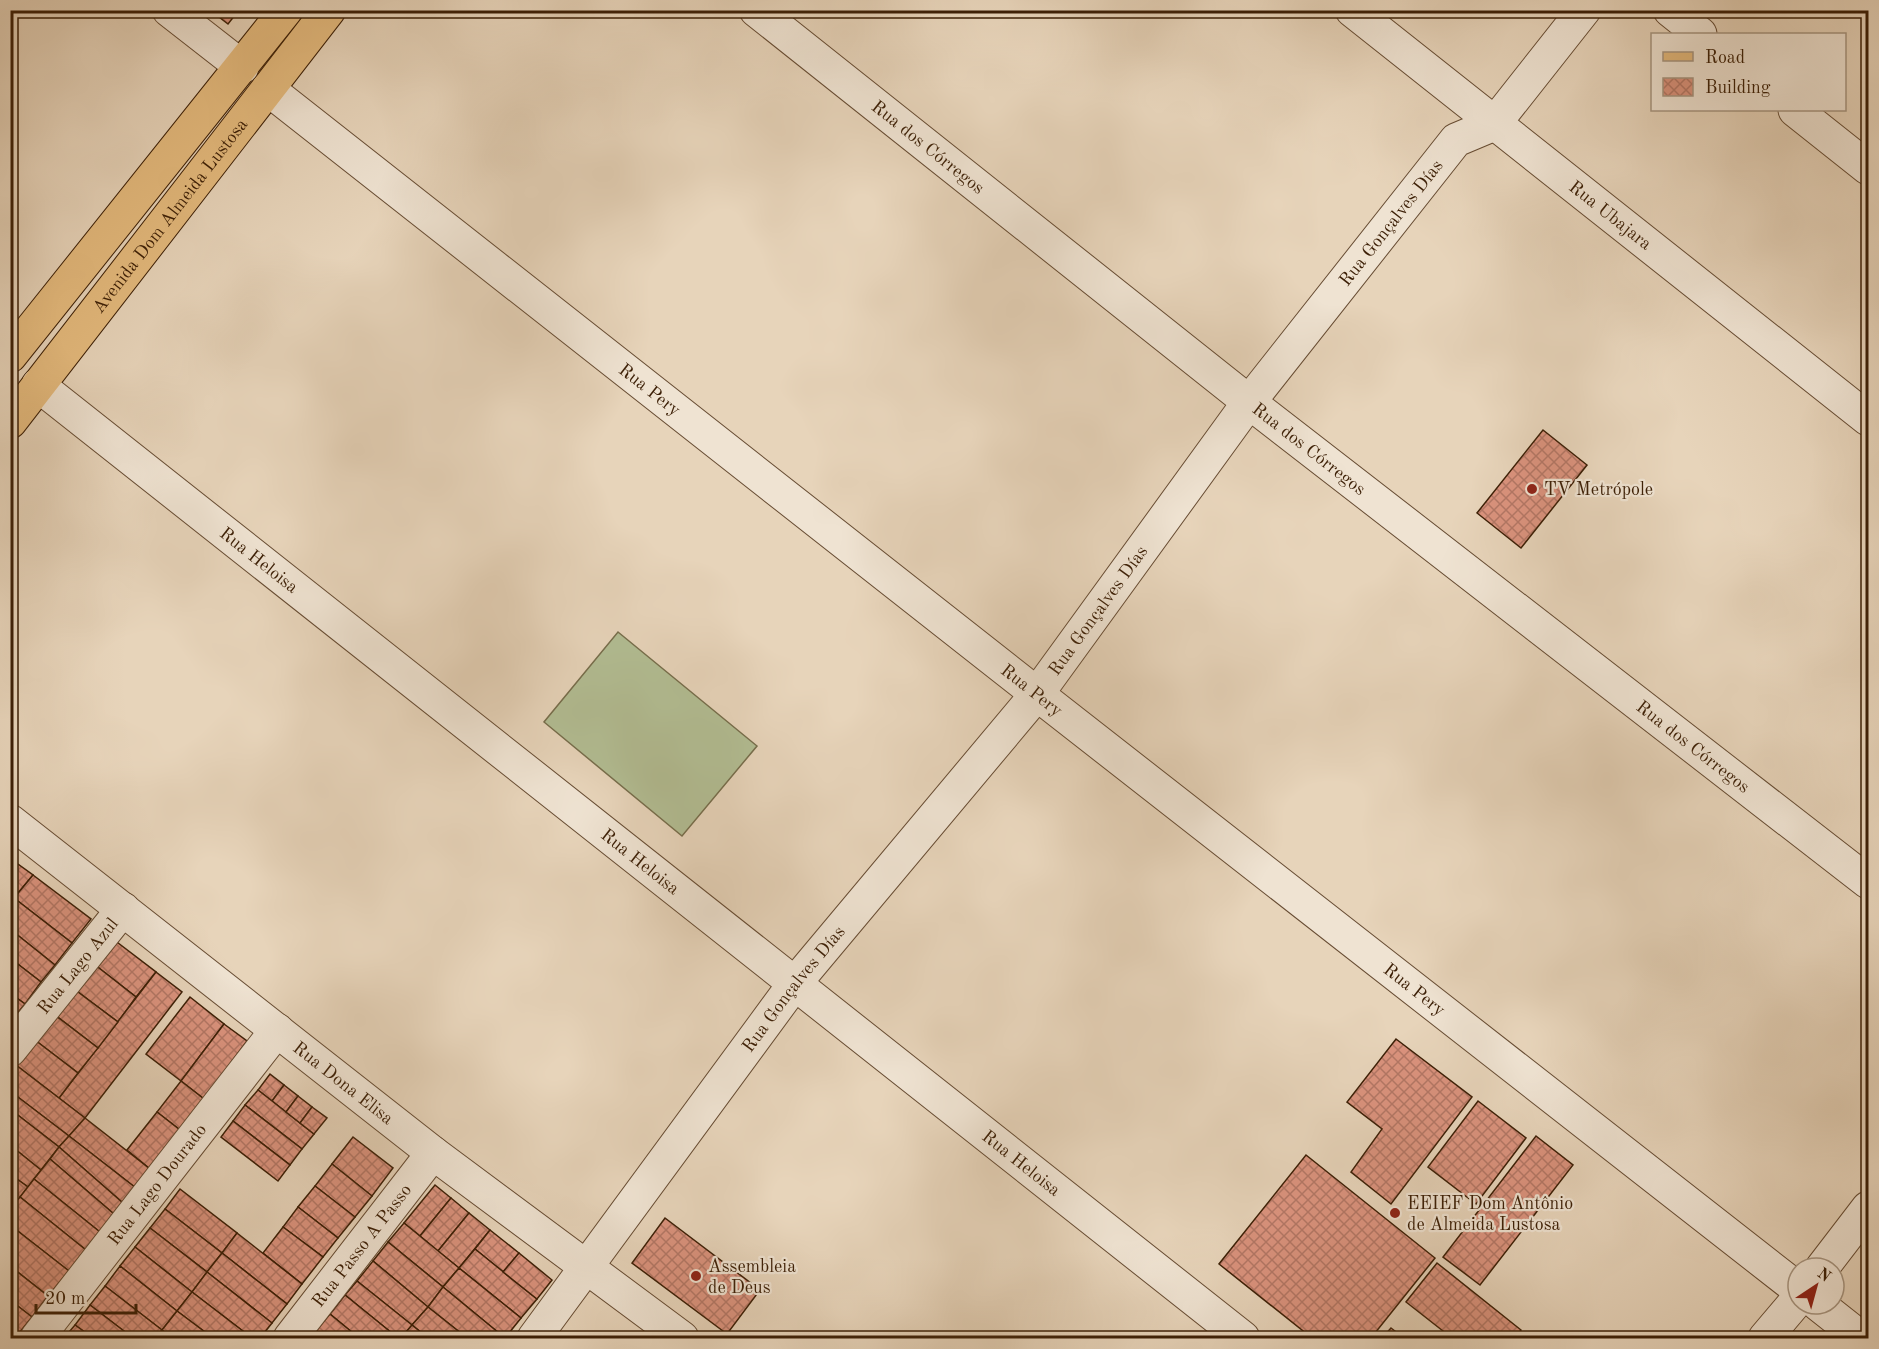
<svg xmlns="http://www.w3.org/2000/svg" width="1879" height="1349" viewBox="0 0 1879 1349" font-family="'Old Standard TT',serif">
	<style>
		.garden { fill: #b2bd93; stroke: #776e4c; stroke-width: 1.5 }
		.building { fill: url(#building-cross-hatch); stroke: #3c1f06; stroke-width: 1.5 }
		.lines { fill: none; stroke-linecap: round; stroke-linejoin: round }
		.minor-casing { stroke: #674c33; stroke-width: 35 }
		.major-casing { stroke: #3c1f06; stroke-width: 35 }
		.minor { stroke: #efe3d2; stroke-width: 33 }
		.major { stroke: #e4ba7d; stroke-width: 33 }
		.poi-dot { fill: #8f2418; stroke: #efe3d2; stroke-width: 2 }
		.labels { text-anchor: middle; stroke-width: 4.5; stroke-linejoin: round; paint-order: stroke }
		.street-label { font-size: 18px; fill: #3c1f06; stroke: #efe3d2 }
		.poi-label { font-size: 18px; fill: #3c1f06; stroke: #efe3d2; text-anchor: start }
	</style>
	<defs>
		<pattern id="building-cross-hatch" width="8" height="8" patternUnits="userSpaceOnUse" patternTransform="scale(1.5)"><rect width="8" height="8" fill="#db937e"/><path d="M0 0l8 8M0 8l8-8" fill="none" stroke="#b37765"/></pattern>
	</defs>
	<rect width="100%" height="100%" fill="#e7d4ba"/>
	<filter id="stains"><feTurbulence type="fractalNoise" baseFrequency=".00333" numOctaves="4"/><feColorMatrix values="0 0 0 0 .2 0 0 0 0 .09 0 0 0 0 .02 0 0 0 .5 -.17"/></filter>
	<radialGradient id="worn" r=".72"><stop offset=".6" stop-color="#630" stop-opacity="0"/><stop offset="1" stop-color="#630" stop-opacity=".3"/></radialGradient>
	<polygon class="garden" points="618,632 757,746 682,836 544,722"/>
	<g class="building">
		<polygon points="210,10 239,10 228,24"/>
		<polygon points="1543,430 1587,465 1521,548 1477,513"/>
		<polygon points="11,859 33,875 14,898 10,895"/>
		<polygon points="33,875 91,919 72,943 14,898"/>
		<polygon points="14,898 72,943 55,965 10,929 10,903"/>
		<polygon points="10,929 55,965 41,982 10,958"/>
		<polygon points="109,936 156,972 136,997 90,961"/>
		<polygon points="10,958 41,982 25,1004 10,993"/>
		<polygon points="90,961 136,997 118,1022 70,986"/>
		<polygon points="156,972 182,992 85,1118 59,1098"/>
		<polygon points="70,986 118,1022 98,1048 51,1012"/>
		<polygon points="10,993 25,1004 10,1022"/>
		<polygon points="190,997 224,1024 181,1081 146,1054"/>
		<polygon points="51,1012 98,1048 78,1073 31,1037"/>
		<polygon points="224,1024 247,1041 204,1099 181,1081"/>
		<polygon points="31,1037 78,1073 59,1098 12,1062"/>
		<polygon points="1396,1039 1472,1097 1391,1204 1351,1172 1382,1129 1347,1102"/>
		<polygon points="12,1062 85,1118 69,1136 10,1091 10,1064"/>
		<polygon points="270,1074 284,1085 272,1101 258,1090"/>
		<polygon points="181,1081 204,1099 180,1130 157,1112"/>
		<polygon points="284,1085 298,1096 286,1112 272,1101"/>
		<polygon points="258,1090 314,1134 302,1149 245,1105"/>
		<polygon points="10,1091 69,1136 59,1147 10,1109"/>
		<polygon points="298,1096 312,1107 300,1123 286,1112"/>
		<polygon points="1478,1101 1526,1138 1476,1204 1428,1167"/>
		<polygon points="245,1105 302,1149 290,1165 233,1121"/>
		<polygon points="312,1107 327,1118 314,1134 300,1123"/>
		<polygon points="10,1109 59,1147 41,1170 10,1145"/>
		<polygon points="157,1112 180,1130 150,1169 127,1150"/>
		<polygon points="85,1118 150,1169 136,1188 69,1136"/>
		<polygon points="233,1121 290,1165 278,1181 221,1137"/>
		<polygon points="69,1136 136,1188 123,1203 59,1147"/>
		<polygon points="1536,1136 1573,1165 1480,1285 1443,1257"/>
		<polygon points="353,1137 393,1168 372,1196 332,1164"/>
		<polygon points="10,1145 41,1170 28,1187 10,1174"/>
		<polygon points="59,1147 123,1203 114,1214 50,1159"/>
		<polygon points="1306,1155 1435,1258 1371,1338 1312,1338 1219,1264"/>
		<polygon points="50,1159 114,1214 100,1232 34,1179"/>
		<polygon points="332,1164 372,1196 355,1217 315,1186"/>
		<polygon points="10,1174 28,1187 13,1207 10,1205"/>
		<polygon points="34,1179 100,1232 86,1250 20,1197"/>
		<polygon points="435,1185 451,1198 420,1236 404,1223"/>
		<polygon points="315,1186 355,1217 338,1238 298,1207"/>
		<polygon points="180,1189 237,1233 222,1253 165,1209"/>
		<polygon points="20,1197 86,1250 69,1271 10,1225 10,1209"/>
		<polygon points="451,1198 469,1213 438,1251 420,1236"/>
		<polygon points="298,1207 338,1238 323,1257 283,1227"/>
		<polygon points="165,1209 222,1253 207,1272 150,1228"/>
		<polygon points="469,1213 490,1230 459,1268 438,1251"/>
		<polygon points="665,1218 760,1290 727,1334 632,1263"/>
		<polygon points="404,1223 459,1268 443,1287 388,1242"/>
		<polygon points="10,1225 69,1271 48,1296 10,1266"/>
		<polygon points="283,1227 323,1257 302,1284 263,1253"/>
		<polygon points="150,1228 207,1272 192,1292 135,1247"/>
		<polygon points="490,1230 519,1253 503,1272 475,1249"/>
		<polygon points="237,1233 302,1284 287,1304 222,1253"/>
		<polygon points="388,1242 443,1287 428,1307 373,1261"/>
		<polygon points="135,1247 192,1292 177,1311 120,1266"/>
		<polygon points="475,1249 537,1299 521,1318 459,1268"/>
		<polygon points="222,1253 287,1304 272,1323 207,1272"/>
		<polygon points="519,1253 552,1280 537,1299 503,1272"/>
		<polygon points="373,1261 428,1307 412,1325 357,1281"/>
		<polygon points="1437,1263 1521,1330 1514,1338 1452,1338 1406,1302"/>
		<polygon points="10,1266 48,1296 32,1317 10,1300"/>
		<polygon points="120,1266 177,1311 162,1330 105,1286"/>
		<polygon points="459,1268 521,1318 505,1338 443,1287"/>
		<polygon points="207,1272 272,1323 260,1338 252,1338 192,1292"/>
		<polygon points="357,1281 412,1325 401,1338 398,1338 345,1295"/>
		<polygon points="105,1286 162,1330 155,1338 133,1338 90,1305"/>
		<polygon points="443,1287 505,1338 467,1338 428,1307"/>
		<polygon points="192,1292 252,1338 213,1338 177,1311"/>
		<polygon points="345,1295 398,1338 359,1338 330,1314"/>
		<polygon points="10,1300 32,1317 15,1338 10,1338"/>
		<polygon points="90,1305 133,1338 93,1338 75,1325"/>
		<polygon points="428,1307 467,1338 428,1338 412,1325"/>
		<polygon points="177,1311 213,1338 173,1338 162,1330"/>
		<polygon points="330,1314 359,1338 320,1338 314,1333"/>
		<polygon points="75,1325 93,1338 64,1338"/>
		<polygon points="412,1325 428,1338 401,1338"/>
		<polygon points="1391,1328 1404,1338 1382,1338"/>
		<polygon points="162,1330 173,1338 155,1338"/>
	</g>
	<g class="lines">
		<g class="minor-casing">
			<g id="minor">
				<polyline points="169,10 242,67"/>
				<path id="s1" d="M756,10l493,392 619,480"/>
				<path id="s2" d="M1352,10l516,409"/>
				<polyline points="1670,10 1700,34"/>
				<path id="s3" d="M268,89l769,605 761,595"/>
				<polyline points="1795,110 1868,168"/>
				<path id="s4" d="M38,385l1205,953"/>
				<path id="s5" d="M10,821l423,332 249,185"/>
				<path id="s6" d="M10,1050l113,-141"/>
				<polyline points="1822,1268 1868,1208"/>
				<polyline points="1818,1304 1861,1338"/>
				<path id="s7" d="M37,1338l240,-308"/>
				<path id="s8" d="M290,1338l143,-185"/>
				<path id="s9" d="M534,1338l261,-355 242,-289 212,-292 207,-262 38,-16 90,-114"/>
				<polyline points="1765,1338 1798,1299"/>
			</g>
		</g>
		<g class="major-casing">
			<g id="major">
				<polyline points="10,356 286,10"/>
				<path id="s10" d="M10,422l319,-412"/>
			</g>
		</g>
		<use href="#minor" class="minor"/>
		<use href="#major" class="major"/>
	</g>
	<g class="poi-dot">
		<circle cx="1532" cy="489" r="6"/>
		<circle cx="1395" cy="1213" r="6"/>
		<circle cx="696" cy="1276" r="6"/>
	</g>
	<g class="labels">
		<g class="street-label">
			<text dy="6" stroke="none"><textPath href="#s1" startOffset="220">Rua dos Córregos</textPath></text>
			<text dy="6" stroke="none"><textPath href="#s2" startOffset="330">Rua Ubajara</textPath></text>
			<text dy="6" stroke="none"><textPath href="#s10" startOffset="261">Avenida Dom Almeida Lustosa</textPath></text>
			<text dy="6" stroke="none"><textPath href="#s9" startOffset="1407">Rua Gonçalves Días</textPath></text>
			<text dy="6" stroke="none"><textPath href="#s3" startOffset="486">Rua Pery</textPath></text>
			<text dy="6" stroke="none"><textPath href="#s1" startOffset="706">Rua dos Córregos</textPath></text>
			<text dy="6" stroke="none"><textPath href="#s4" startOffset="282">Rua Heloisa</textPath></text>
			<text dy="6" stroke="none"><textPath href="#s9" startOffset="921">Rua Gonçalves Días</textPath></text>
			<text dy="6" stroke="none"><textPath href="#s3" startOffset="972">Rua Pery</textPath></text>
			<text dy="6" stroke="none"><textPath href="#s1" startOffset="1192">Rua dos Córregos</textPath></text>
			<text dy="6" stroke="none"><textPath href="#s4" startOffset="768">Rua Heloisa</textPath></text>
			<text dy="6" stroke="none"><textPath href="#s6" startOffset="108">Rua Lago Azul</textPath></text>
			<text dy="6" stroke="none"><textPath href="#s9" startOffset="435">Rua Gonçalves Días</textPath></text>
			<text dy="6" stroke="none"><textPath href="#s3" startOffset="1458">Rua Pery</textPath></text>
			<text dy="6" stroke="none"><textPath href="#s5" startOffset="424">Rua Dona Elisa</textPath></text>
			<text dy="6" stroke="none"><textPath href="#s4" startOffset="1254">Rua Heloisa</textPath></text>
			<text dy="6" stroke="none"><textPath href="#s7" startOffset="195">Rua Lago Dourado</textPath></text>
			<text dy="6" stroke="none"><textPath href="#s8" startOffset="117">Rua Passo A Passo</textPath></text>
		</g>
		<g class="poi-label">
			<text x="1544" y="495">TV Metrópole</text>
			<text x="1407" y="1209">EEIEF Dom Antônio<tspan x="1407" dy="21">de Almeida Lustosa</tspan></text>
			<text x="708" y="1272">Assembleia<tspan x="708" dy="21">de Deus</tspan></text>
		</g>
	</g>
	<rect width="1879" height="1349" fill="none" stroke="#e7d4ba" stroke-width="36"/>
	<rect x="12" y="12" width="1855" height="1325" fill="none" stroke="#3c1f06" stroke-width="3"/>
	<rect x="18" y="18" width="1843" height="1313" fill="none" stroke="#3c1f06" stroke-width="1.5"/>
	<rect x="1651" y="33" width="195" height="78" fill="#efe3d2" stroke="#a79580" stroke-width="1.5"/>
	<rect x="1663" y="52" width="30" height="9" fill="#e4ba7d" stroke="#a79580" stroke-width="1.5"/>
	<text x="1705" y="63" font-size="18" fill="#3c1f06">Road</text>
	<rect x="1663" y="78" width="30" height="18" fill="url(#building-cross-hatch)" stroke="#a79580" stroke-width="1.5"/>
	<text x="1705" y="93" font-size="18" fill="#3c1f06">Building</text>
	<g transform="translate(1816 1286) rotate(36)"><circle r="28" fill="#efe3d2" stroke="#a79580" stroke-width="1.5"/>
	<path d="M0-4.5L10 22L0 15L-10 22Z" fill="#8f2418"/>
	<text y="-9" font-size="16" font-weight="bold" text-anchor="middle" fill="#3c1f06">N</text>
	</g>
	<path d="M36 1304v9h100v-9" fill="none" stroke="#3c1f06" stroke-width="3"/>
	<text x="45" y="1304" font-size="18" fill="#3c1f06" stroke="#efe3d2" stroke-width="4.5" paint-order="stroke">20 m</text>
	<rect width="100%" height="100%" filter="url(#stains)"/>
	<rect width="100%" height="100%" fill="url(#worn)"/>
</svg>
